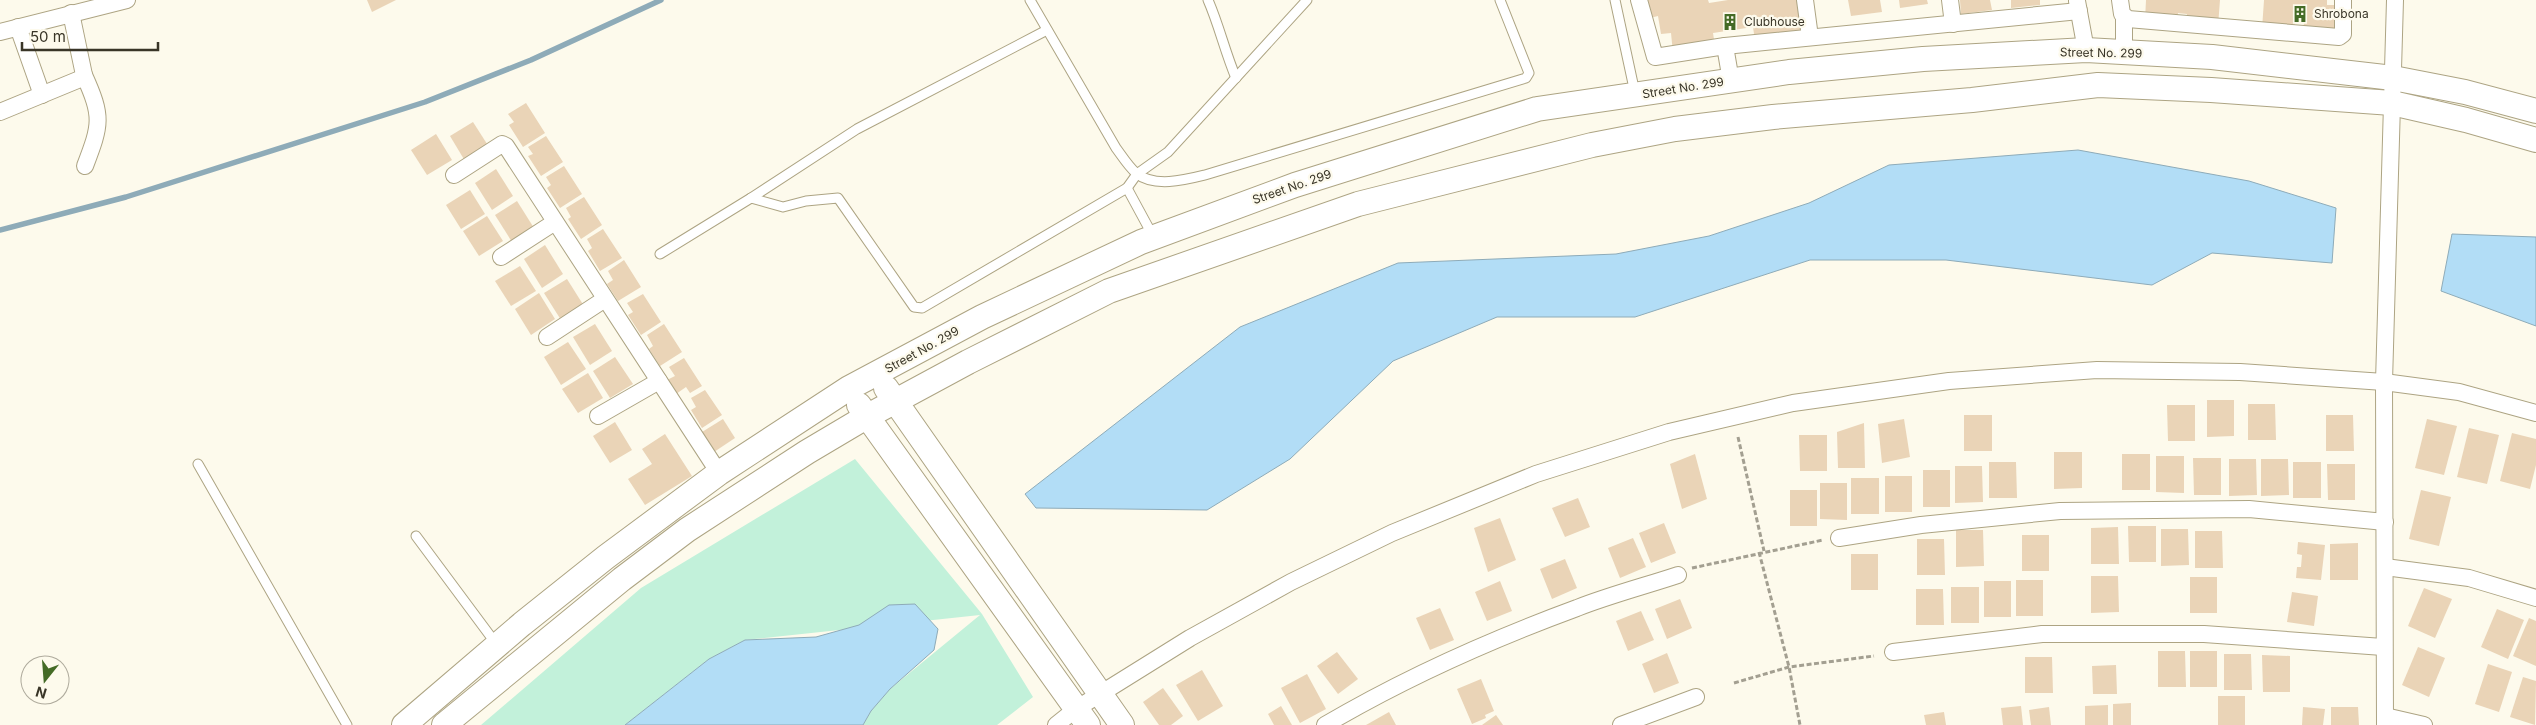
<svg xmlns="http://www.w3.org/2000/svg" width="2536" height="725" viewBox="0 0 2536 725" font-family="Inter,sans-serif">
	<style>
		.green { fill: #c2f1da }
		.water { fill: #b2ddf6; stroke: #8eabb8 }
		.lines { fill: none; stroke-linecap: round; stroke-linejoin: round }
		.stream { stroke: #8eabb8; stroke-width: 5.5 }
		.building { fill: #ead4b7 }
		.lane-casing { stroke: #ada483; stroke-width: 11 }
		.street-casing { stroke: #ada483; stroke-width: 18 }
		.secondary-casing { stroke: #ada483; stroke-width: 26 }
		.path { stroke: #a39f91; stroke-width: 3; stroke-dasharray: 5 2.5; stroke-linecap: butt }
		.lane { stroke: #fff; stroke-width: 9 }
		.street { stroke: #fff; stroke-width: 16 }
		.secondary { stroke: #fff; stroke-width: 24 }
		.labels { text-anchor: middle; stroke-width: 4.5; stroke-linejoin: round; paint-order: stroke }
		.poi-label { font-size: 12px; fill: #393527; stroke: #fdfaec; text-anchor: start }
		.street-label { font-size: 12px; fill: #393527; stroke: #fdfaec }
	</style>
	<rect width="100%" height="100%" fill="#fdfaec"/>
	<polygon class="green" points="855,459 982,614 1033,697 997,725 863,725 871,711 890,689 980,615 745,640 709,659 625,725 481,725 641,588"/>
	<g class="water">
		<polygon points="2078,150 2249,181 2336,208 2332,263 2212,253 2152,285 1946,260 1810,260 1635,317 1497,317 1393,361 1290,459 1207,510 1036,508 1025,494 1240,327 1398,263 1616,254 1709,236 1809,203 1889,165"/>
		<polygon points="2452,234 2536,237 2536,326 2441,291"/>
		<polygon points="915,604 938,629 934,650 890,689 871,711 863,725 625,725 709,659 745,640 816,637 859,625 889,605"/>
	</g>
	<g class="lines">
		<polyline class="stream" points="0,230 126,197 425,102 531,60 661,0"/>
	</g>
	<g class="building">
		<polygon points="367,0 396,0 372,12"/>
		<polygon points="1648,0 1708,0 1709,3 1728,0 1798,0 1803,34 1755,41 1753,27 1713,33 1715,46 1673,53 1671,33 1661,34 1658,16 1650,18"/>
		<polygon points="1848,0 1880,0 1882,12 1851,16"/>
		<polygon points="1899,0 1927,0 1928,4 1900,8"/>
		<polygon points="1960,0 1990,0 1992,10 1961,14"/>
		<polygon points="2011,0 2040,0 2040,5 2011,8"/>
		<polygon points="2146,0 2220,0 2218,26 2186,23 2187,14 2178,13 2177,23 2145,20"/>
		<polygon points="2264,0 2327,0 2327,5 2338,5 2335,35 2303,32 2304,22 2295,22 2294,31 2262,29"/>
		<polygon points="526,103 545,133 523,147 509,125 514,122 508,114"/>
		<polygon points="473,122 489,147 465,161 450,136"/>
		<polygon points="436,134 452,160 427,175 411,150"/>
		<polygon points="546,136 563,162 541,176 528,156 533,154 528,147"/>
		<polygon points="564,166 582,194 560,208 547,188 551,185 546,177"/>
		<polygon points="496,169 513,196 492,210 475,183"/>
		<polygon points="470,190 485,214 461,229 446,205"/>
		<polygon points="584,197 602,225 581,239 568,219 571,217 566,208"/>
		<polygon points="517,201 534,228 512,242 495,215"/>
		<polygon points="487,216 503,241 479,256 463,231"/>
		<polygon points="603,229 622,258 600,271 588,251 592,248 587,239"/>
		<polygon points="545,245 563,274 542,288 524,259"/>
		<polygon points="624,260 641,287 618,301 607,284 613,280 608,271"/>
		<polygon points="520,266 536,291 511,306 495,281"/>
		<polygon points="567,279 584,306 561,320 544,293"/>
		<polygon points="539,293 555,319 531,335 515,309"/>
		<polygon points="643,294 661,322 641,335 628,315 633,312 627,303"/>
		<polygon points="595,324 612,351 590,365 573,337"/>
		<polygon points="664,324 682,352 660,366 649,349 653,346 647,335"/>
		<polygon points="568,342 586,369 561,385 544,357"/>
		<polygon points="615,357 633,384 610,398 593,371"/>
		<polygon points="684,358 702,386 690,393 686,387 676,394 667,380 675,376 669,367"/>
		<polygon points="588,373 603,398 578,413 562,389"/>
		<polygon points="705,390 722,415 702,428 691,410 696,407 691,398"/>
		<polygon points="2207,400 2234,400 2234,436 2207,437"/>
		<polygon points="2248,404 2275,404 2276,440 2248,440"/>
		<polygon points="2167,405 2195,405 2195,441 2168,441"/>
		<rect x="1964" y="415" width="28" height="36"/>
		<polygon points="2326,415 2353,415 2354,451 2326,451"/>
		<polygon points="723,419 735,438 714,452 702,432"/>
		<polygon points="1904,419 1910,457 1882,463 1878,424"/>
		<polygon points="2427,419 2457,426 2444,475 2415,468"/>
		<polygon points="615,422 632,450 610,463 593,436"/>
		<polygon points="1864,423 1865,468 1838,468 1837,432"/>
		<polygon points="2469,428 2499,435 2487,484 2457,477"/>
		<polygon points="2512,433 2536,439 2536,465 2530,489 2500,481"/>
		<polygon points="665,434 692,476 645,505 628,479 652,464 642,449"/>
		<polygon points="1799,435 1827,435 1827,471 1800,471"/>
		<polygon points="2054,452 2082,452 2082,488 2054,489"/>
		<polygon points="1695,454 1707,499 1682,509 1670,464"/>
		<rect x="2122" y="454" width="28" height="36"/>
		<polygon points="2156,456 2184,456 2184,493 2156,492"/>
		<polygon points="2193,458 2221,458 2221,495 2194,495"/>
		<polygon points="2229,459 2256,459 2257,495 2229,496"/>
		<polygon points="2261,459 2288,459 2289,495 2261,496"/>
		<polygon points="1989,462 2016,462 2017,498 1989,498"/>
		<rect x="2293" y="462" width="28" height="36"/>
		<polygon points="2327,464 2355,464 2355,500 2328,500"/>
		<polygon points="1955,466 1982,466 1983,502 1955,503"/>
		<rect x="1923" y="470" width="27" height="37"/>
		<rect x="1885" y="476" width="27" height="36"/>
		<rect x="1851" y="478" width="28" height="36"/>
		<polygon points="1820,483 1847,483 1847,520 1820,519"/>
		<rect x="1790" y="490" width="27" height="36"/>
		<polygon points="2421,490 2451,497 2439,546 2409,539"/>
		<polygon points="1578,498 1590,527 1565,537 1552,508"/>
		<polygon points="1500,518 1516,560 1488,572 1474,528"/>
		<polygon points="1664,523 1676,553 1651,563 1639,533"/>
		<polygon points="2128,526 2156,526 2156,562 2129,562"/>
		<polygon points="2118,527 2119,564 2091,564 2091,528"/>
		<polygon points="2161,529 2188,529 2189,565 2161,566"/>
		<polygon points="1956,530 1983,530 1984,566 1956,567"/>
		<polygon points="2195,531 2222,531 2223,568 2195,568"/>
		<rect x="2022" y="535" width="27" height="36"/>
		<polygon points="1633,538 1646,567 1620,578 1608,548"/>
		<polygon points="1917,539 1944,539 1945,575 1917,575"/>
		<polygon points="2298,542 2325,545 2321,580 2296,578 2297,567 2301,567 2302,555 2297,554"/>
		<polygon points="2358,543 2358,580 2330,580 2330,544"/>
		<rect x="1851" y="554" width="27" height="36"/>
		<polygon points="1565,559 1577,588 1552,599 1540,569"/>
		<polygon points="2091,576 2118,576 2119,612 2091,613"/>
		<rect x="2190" y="577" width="27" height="36"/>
		<rect x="2016" y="580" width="27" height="36"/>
		<polygon points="1500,581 1512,611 1487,621 1475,592"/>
		<rect x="1984" y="581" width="27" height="36"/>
		<rect x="1951" y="587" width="28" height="36"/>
		<polygon points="2424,588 2452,599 2435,638 2408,626"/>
		<polygon points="1916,589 1943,589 1944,625 1916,625"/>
		<polygon points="2292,592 2318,596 2314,626 2287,622"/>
		<polygon points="1680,599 1692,628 1667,639 1655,609"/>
		<polygon points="1440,608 1454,640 1430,650 1416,618"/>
		<polygon points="2497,609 2524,620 2508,659 2481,647"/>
		<polygon points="1641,611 1654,640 1628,651 1616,621"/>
		<polygon points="2529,618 2536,621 2536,666 2513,656"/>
		<polygon points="2418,647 2445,658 2429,697 2402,685"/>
		<polygon points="2158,651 2185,651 2186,687 2158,687"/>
		<rect x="2190" y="651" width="27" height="36"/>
		<polygon points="1337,652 1358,679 1338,694 1317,666"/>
		<polygon points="1667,653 1679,683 1654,693 1642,664"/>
		<polygon points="2224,654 2251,654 2252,690 2224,690"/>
		<polygon points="2262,655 2290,656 2290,692 2263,692"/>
		<polygon points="2025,657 2052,657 2053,693 2025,693"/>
		<polygon points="2488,664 2512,672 2499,712 2475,704"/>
		<polygon points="2116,665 2117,694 2093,694 2092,666"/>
		<polygon points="1202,670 1223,706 1198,721 1176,685"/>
		<polygon points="1307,674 1326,709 1300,723 1281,688"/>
		<polygon points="2523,677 2536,681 2535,725 2510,717"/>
		<polygon points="1481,679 1494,711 1485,715 1486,718 1472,724 1457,689"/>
		<polygon points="1163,688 1183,716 1171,725 1159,725 1143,702"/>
		<rect x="2218" y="696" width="27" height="29"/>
		<polygon points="2131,703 2131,725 2113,725 2113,704"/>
		<polygon points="2108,705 2108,725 2085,725 2085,706"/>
		<polygon points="1281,706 1292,725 1274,725 1268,714"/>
		<polygon points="2021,706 2023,725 2003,725 2001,708"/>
		<polygon points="2049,707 2051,725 2031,725 2029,710"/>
		<polygon points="2303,707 2325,709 2323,725 2302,725"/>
		<polygon points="2331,707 2358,707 2359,725 2331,725"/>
		<polygon points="1389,712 1396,725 1366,725"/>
		<polygon points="1944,712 1946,725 1926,725 1924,715"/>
		<polygon points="1496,715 1503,725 1482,725"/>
	</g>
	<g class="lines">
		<g class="lane-casing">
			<g id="lane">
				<path d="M1030,0l86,148c6,8 12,18 20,25 18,15 49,7 69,2l321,-97 3,-5 -29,-73"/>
				<path d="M1208,0c11,25 17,52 28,78"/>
				<polyline points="1615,0 1635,93"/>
				<polyline points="1127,188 1153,236"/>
				<polyline points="751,198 857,129 1047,30"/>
				<polyline points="660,254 751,198 783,207 806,201 838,198 914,307 922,308 1127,188 1137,174 1168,152 1307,0"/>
				<polyline points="198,464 347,725"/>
				<polyline points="416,536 497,645"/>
			</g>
		</g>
		<g class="street-casing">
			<g id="street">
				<polyline points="1639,0 1655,57 1725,46 1731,81"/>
				<polyline points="1805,0 1810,37"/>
				<polyline points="1950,0 1953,24"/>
				<polyline points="2120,0 2122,14 2128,19 2339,37 2343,34 2343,0"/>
				<polyline points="2077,1 2086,50"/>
				<polyline points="2124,17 2124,52"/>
				<polyline points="18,27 42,95"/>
				<polyline points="0,32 127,0"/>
				<polyline points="1725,46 2079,11"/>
				<path d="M84,75c19,42 17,49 1,91"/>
				<polyline points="0,112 80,79 84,75 71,13"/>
				<polyline points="454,175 502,144 506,146 719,473"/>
				<polyline points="501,257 555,222"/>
				<polyline points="547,337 605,299"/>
				<polyline points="598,416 659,381"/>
				<polyline points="1839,538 1921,525 2060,511 2249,509 2385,522"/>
				<polyline points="2385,567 2469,578 2536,598"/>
				<polyline points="1893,652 2042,634 2204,634 2383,647"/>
				<polyline points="2385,716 2424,725"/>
				<polyline points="1056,725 1076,709 1190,638 1291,582 1392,533 1536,474 1669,432 1793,403 1949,381 2097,370 2240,372 2384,382 2459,392 2536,413"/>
				<path d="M1325,725c80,-47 165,-85 252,-117 33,-13 68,-22 101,-33"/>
				<polyline points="1621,725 1696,697"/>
				<polyline points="2385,725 2384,382 2395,0"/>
			</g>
		</g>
		<g class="secondary-casing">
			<g id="secondary">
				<polyline points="886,388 1122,725"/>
				<polyline points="859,405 1088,725"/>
				<polyline points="404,725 522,624 606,557 719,473 849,388 982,317 1141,242 1295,185 1537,109 1789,72 1923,59 2086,50 2212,57 2393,78 2465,92 2536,111"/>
				<polyline points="444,725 622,579 687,530 807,452 866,417 968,362 1109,291 1358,204 1592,145 1675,129 1773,117 1972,100 2098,85 2211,90 2392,103 2466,120 2536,140"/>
			</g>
		</g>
		<g class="path">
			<polyline points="1738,437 1764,551"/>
			<polyline points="1759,552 1789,667 1800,725"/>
			<polyline points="1692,568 1823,540"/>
			<polyline points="1734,683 1789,667 1874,656"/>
		</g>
		<use href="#lane" class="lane"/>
		<use href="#street" class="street"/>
		<use href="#secondary" class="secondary"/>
	</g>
	<defs>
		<g id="building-bare" transform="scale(1.35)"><path d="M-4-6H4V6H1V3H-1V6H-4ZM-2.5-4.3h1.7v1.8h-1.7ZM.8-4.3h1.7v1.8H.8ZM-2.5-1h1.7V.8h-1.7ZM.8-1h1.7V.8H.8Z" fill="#446b26" stroke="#fdfaec" stroke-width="2.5" paint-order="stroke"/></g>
	</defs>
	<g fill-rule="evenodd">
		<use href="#building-bare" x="2300" y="14"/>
		<use href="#building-bare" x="1730" y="22"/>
	</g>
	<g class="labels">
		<g class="poi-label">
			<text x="2314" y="18">Shrobona</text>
			<text x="1744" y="26">Clubhouse</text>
		</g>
		<g class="street-label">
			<text transform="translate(2101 53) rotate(1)" y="4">Street No. 299</text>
			<text transform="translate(1683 88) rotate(-9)" y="4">Street No. 299</text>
			<text transform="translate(1292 187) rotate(-19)" y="4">Street No. 299</text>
			<text transform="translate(922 350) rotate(-29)" y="4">Street No. 299</text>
		</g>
	</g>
	<g transform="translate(45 680) rotate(197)"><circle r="24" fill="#fdfaec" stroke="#afab9d"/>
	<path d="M0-4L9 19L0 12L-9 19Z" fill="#446b26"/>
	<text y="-8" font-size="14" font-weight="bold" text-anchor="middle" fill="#393527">N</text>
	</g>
	<path d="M22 42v8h136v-8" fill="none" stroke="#393527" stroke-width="2.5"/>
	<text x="30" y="42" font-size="15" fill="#393527" stroke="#fdfaec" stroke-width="4" paint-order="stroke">50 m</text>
</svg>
